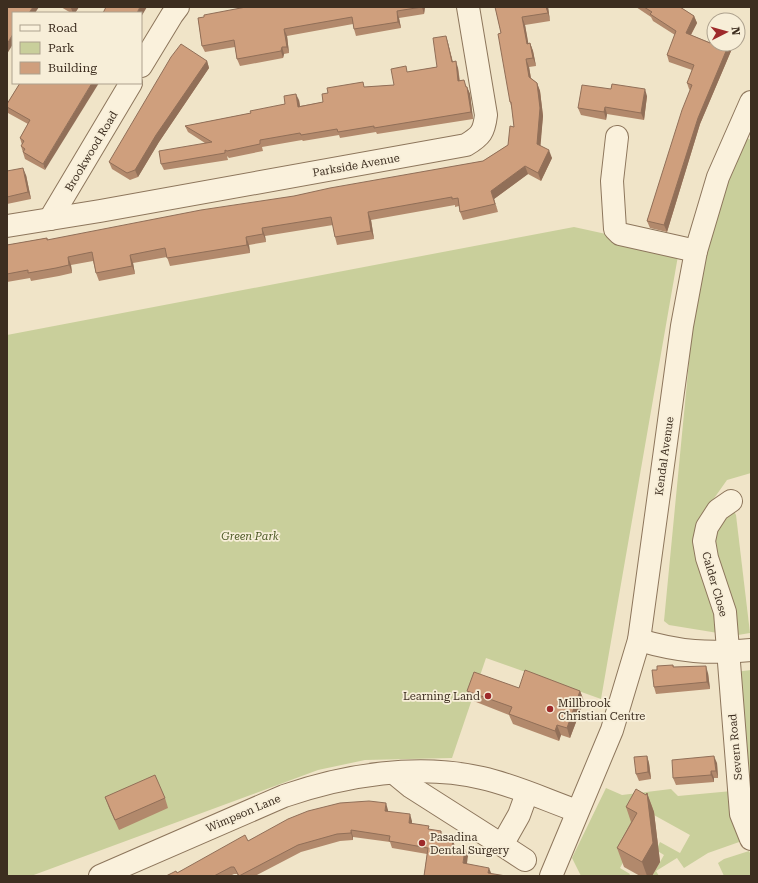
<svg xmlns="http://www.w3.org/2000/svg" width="758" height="883" viewBox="0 0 758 883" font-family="'Roboto Serif',serif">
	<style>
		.green { fill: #c9cf9b }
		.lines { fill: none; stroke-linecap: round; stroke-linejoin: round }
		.minor-casing { stroke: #8d765c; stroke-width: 24 }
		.minor { stroke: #faf1dc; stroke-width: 22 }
		.wall { fill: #b2896c }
		.shaded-wall { fill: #916f58 }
		.building { fill: #cf9f7d; stroke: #916f58 }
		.poi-dot { fill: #9e2a2b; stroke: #f7eed8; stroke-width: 1.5 }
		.labels { text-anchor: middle; stroke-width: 3.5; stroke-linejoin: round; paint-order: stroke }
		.street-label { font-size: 11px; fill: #3d2e20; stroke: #f7eed8 }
		.park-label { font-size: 11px; font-style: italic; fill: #4d5a26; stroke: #f7eed8 }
		.poi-label { font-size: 11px; fill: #3d2e20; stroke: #f7eed8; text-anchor: start }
	</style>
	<rect width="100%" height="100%" fill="#f0e4c8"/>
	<g class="green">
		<polygon points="745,137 751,140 751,473 727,480 710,504 718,633 669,625 664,621 693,320 712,230 727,174"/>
		<polygon points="574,227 679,250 601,699 486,658 452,758 365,760 318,770 31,876 7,876 7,335"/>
		<polygon points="734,511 736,515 750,633 732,636 711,555 716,523"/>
		<polygon points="751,670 751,821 735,672"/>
		<polygon points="606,788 622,795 671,789 678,796 732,791 742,841 708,853 684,868 677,858 656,871 659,876 652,876 664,855 656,850 660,842 680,853 690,835 643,809 635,840 620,868 630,874 629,876 581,876 572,858"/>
		<polygon points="749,851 751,855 751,876 724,876 718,863 724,859"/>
	</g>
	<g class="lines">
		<g class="minor-casing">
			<g id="minor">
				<polyline points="141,66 172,15 178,7"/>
				<polyline points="617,137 612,181 615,229 620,234 696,251"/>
				<polyline points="50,219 131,83"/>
				<path d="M7,226l93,-15 366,-66c15,-9 18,-13 20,-30l-18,-108"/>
				<polyline points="731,501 718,510 707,527 704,541 707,558 725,612 741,814 751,839"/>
				<path d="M639,640c41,12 69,14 112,10"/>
				<polyline points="394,773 411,787 502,845 519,815 527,793"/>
				<polyline points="502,845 525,860"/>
				<path d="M100,876l184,-80c61,-21 134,-33 198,-18 32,7 64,22 95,33"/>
				<polyline points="551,876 612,730 639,640 682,326 696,251 718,177 751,102"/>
			</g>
		</g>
		<use href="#minor" class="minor"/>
	</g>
	<g class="wall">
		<polygon points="61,7 79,7 75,13 71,13"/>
		<polygon points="425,7 424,14 399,18 401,28 356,36 354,29 353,24 287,36 289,53 284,54 283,58 240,66 237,59 235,47 205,52 202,46 198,18"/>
		<polygon points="495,7 548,7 550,21 525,25 528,43 530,43 533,51 536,66 529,67 531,78 537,83 540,91 543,116 540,145 552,158 541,181 528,174 494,199 498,212 463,220 460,212 459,206 455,207 455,205 371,220 374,239 337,245 335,237 333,225 265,236 266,242 249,245 250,253 170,266 167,257 133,263 135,274 99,281 96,273 93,261 71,265 72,273 59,276 31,281 30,278 7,282 7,245 47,238 48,240 294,196 483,161 508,145 514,127 512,109 510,102 501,33"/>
		<polygon points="636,7 680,7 694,16 697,23 691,35 714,44 734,44 700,124 667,232 650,228 647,221 690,90 689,89 687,83 692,70 669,62 667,55 675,35 653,21 651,17"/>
		<polygon points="446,36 448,43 453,62 458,68 460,81 467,87 470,94 473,119 377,134 376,132 340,138 339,135 303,141 302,140 262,147 263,151 229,158 227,156 228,160 164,170 161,164 205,143 188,132 185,126 251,113 299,100 300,106 323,102 365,87 394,85 408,72 437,67"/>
		<polygon points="207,61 209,68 159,142 138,177 130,180 112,169 109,162"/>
		<polygon points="20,83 45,170 25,159 21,146 22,145 20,138 28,124 8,113 7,109 7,104"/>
		<polygon points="647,96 644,120 607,114 606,120 581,115 578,108"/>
		<polygon points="7,171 26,175 31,199 7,204"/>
		<polygon points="673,665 674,667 708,673 710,689 656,694 654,687 657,670"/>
		<polygon points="519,688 580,691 584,701 570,738 561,735 559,741 513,724 509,715 471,700 467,691"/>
		<polygon points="647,756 649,763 651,779 639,781 636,774"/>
		<polygon points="717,763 718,778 714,778 714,782 676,785 673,778"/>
		<polygon points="647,793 654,812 660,862 652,876 640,876 624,867 617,848 631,822 626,807 646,795"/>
		<polygon points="105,797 165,798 168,808 119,830 109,808"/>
		<polygon points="388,810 388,812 412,821 412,824 430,830 455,847 455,848 465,849 468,856 424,876 427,854 392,848 390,842 353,837 353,840 340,841 301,852 255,876 238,876 237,874 234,874 230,876 166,876 177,873 248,841"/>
	</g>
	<g class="shaded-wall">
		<polygon points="33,7 39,7 35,13 29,13"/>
		<polygon points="72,7 79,7 75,13 73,13 71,8"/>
		<polygon points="140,7 147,7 141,17 141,13 137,13"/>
		<polygon points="422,7 425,7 424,14"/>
		<polygon points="546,7 548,7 550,21 548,13"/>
		<polygon points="397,11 399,18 401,28 398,22"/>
		<polygon points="694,16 697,23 688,40 686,33"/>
		<polygon points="522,17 525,25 530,52 527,44"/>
		<polygon points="284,29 287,36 289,53 287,47"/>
		<polygon points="13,34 13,44 7,54 7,44"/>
		<polygon points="446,36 448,43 454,68 452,62"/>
		<polygon points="530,43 533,51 536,66 533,58"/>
		<polygon points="729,44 734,44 700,124 667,232 664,225 698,118"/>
		<polygon points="282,47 284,54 283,58 281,51"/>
		<polygon points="526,59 529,67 532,85 529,77"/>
		<polygon points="207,61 209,68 159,142 138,177 135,170 156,135"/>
		<polygon points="456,61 458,68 460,88 458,81"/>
		<polygon points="92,83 99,83 45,170 43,164"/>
		<polygon points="537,83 540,91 543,116 540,152 537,144"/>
		<polygon points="467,87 470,94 473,119 471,112"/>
		<polygon points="645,89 647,96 644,120 641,113"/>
		<polygon points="296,94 299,100 301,113 298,107"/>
		<polygon points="605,107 607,114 606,120 604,112"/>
		<polygon points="549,150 552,158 541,181 538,173"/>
		<polygon points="525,166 528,174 494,199 498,212 491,191"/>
		<polygon points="23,168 26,175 31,199 28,192"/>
		<polygon points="368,212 371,220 374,239 371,231"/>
		<polygon points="262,228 265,236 266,242 263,234"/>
		<polygon points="246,237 249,245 250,253 247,245"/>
		<polygon points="130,255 133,263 135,274 132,266"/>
		<polygon points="68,257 71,265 72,273 69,265"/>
		<polygon points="706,666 708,673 710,689 707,682"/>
		<polygon points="580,691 584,701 570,738 567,728"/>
		<polygon points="557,725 561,735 559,741 555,731"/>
		<polygon points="647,756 649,763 651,779 648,772"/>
		<polygon points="714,756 717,763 718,778 716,771"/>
		<polygon points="711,771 714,778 714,782 711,775"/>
		<polygon points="647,793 654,812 660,862 652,876 647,876 642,862"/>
		<polygon points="386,803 388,810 387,818 385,811"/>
		<polygon points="410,814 412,821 411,830 409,823"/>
		<polygon points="351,830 353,837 353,840 351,833"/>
		<polygon points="441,831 443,838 440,838"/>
		<polygon points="453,840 455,847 454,854 452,847"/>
		<polygon points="465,849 468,856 466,870 463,863"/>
		<polygon points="489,868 492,875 488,873"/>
	</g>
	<g class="building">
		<polygon points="7,7 33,7 29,13 13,13 13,34 7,44"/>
		<polygon points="106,7 140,7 137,13 103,13"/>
		<polygon points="246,7 422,7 397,11 398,22 354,29 352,17 284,29 287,47 282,47 281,51 237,59 234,40 202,46 198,18 204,17 204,15"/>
		<polygon points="495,7 546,7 548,13 522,17 527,44 530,43 533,58 526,59 529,77 537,83 540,108 537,144 549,150 538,173 525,166 491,191 495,204 460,212 458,198 452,199 452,197 368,212 371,231 335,237 331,217 262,228 263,234 246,237 247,245 167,258 165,248 130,255 132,266 96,273 92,252 68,257 69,265 56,268 28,273 28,270 7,274 7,245 47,238 47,240 201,210 294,196 330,188 483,161 508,145 510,126 514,127 511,102 510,102 498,34 501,33"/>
		<polygon points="644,7 680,7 694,16 686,33 710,43 714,33 714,44 729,44 698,118 664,225 647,221 682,110 692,85 687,83 694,65 667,55 676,31 650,14 652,12"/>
		<polygon points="446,36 452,62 456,61 458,81 464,80 466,87 467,87 471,112 374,128 374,126 338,132 337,129 301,135 300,133 260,140 260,144 227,151 225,150 225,153 161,164 159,151 212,142 185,126 251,113 250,111 285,104 284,96 296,94 298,107 323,102 322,94 328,93 327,88 363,82 364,87 394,85 391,69 406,66 407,72 437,67 433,38"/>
		<polygon points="181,44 207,61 156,135 135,170 127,173 109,162 171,57"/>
		<polygon points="20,83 92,83 43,164 23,152 25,149 21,146 24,141 20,138 30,120 7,107 7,104"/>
		<polygon points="612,84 645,89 641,113 605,107 604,112 578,108 582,85 611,89"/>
		<polygon points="23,168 28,192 7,197 7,171"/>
		<polygon points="673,665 673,667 706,666 707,682 654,687 652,670 657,670 657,666"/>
		<polygon points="525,670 580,691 567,728 557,725 555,731 509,714 512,707 467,691 474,672 519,688"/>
		<polygon points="647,756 648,772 636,774 634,757"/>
		<polygon points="714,756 716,771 711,771 711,775 673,778 672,760"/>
		<polygon points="155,775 165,798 115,820 105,797"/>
		<polygon points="636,789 646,795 647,793 653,843 642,862 617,848 637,813 626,807"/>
		<polygon points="369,801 386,803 385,811 410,814 409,823 429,826 428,829 441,831 440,838 453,840 452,847 465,849 463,863 489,868 488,873 506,876 424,876 428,848 389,841 390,836 351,830 351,833 337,834 298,845 239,876 234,867 231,867 214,876 166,876 176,871 177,873 245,835 248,841 288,819 308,811 340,803"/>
	</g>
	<g class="poi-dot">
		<circle cx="488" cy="696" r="4"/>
		<circle cx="550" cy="709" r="4"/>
		<circle cx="422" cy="843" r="4"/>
	</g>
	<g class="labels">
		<g class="street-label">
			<text transform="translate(91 151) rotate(-59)" y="4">Brookwood Road</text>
			<text transform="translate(356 165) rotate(-10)" y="4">Parkside Avenue</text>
			<text transform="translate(664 456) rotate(-82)" y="4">Kendal Avenue</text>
			<text transform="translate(715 584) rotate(74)" y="4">Calder Close</text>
			<text transform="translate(735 747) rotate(-95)" y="4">Severn Road</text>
			<text transform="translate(243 813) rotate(-23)" y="4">Wimpson Lane</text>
		</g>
		<g class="park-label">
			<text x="250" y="540">Green Park</text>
		</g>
		<g class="poi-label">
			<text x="480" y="700" text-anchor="end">Learning Land</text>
			<text x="558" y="707">Millbrook<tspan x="558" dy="13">Christian Centre</tspan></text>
			<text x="430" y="841">Pasadina<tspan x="430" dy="13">Dental Surgery</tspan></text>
		</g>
	</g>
	<rect width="758" height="883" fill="none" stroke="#3d2e20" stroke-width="16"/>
	<rect x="12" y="12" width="130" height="72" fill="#f7eed8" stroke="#ada18e"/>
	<rect x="20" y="25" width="20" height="6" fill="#faf1dc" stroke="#ada18e"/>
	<text x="48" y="32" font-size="12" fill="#3d2e20">Road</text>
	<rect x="20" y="42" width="20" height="12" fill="#c9cf9b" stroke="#ada18e"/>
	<text x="48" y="52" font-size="12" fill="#3d2e20">Park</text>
	<rect x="20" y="62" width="20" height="12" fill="#cf9f7d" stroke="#ada18e"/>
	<text x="48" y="72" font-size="12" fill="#3d2e20">Building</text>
	<g transform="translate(726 32) rotate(84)"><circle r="19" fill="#f7eed8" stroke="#ada18e"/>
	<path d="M0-3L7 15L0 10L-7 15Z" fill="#9e2a2b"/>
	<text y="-6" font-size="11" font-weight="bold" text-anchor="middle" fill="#3d2e20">N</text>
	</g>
</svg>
